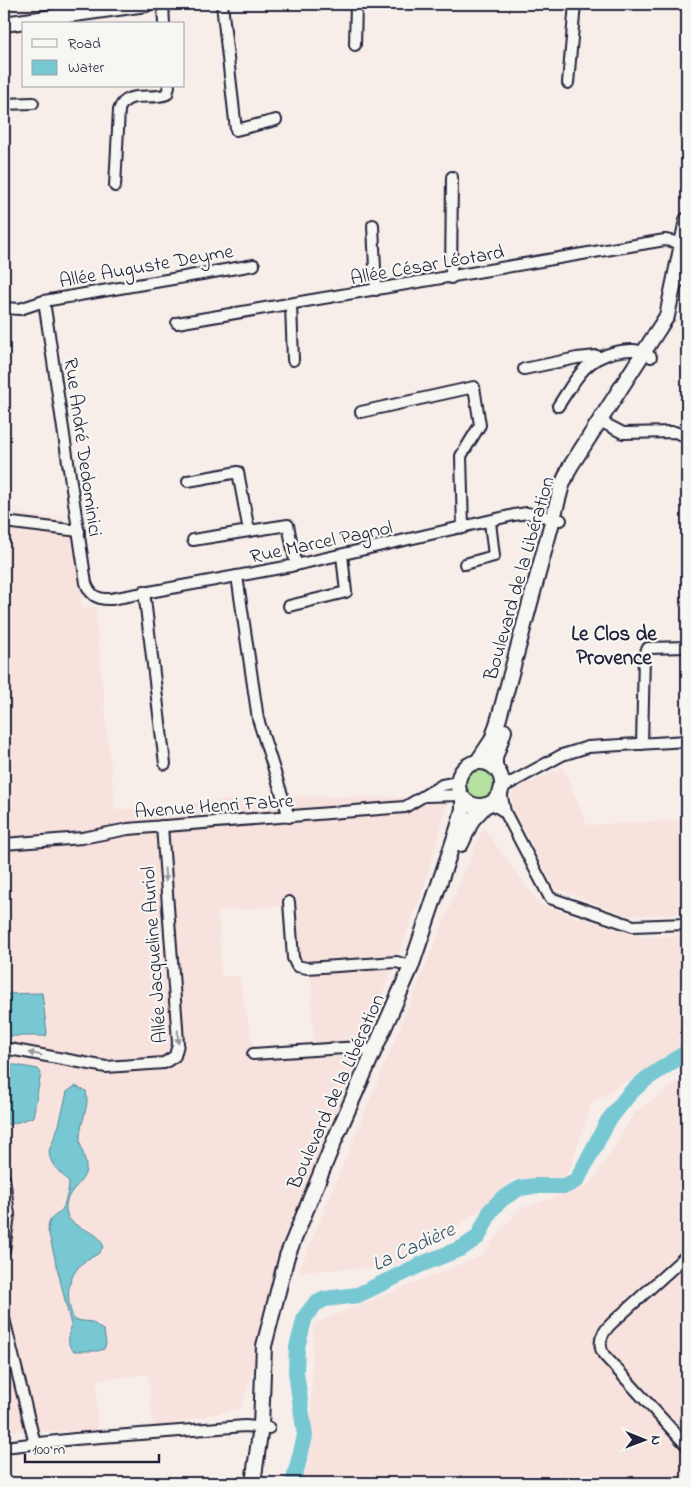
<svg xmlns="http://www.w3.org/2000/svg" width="691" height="1487" viewBox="0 0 691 1487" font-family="'Indie Flower',sans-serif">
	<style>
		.built { fill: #f8e2de; fill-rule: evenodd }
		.green { fill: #b6e09e; stroke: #6c816c }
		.water { fill: #78c8d3; stroke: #568696 }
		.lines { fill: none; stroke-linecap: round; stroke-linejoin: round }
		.river { stroke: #78c8d3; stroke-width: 16 }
		.street-casing { stroke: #22223b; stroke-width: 14 }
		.secondary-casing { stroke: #22223b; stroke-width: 18 }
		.street { stroke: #f6f6f2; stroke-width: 10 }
		.secondary { stroke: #f6f6f2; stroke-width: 14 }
		.oneway { fill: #9797a0 }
		.labels { text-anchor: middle; stroke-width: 4.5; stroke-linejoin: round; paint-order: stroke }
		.street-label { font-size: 20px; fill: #22223b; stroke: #f6f6f2 }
		.neighbourhood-label { font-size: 21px; font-weight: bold; fill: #22223b; stroke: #f6f6f2 }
		.water-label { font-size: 21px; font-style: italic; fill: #3c5469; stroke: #f6f6f2 }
	</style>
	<rect width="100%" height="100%" fill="#f7ede9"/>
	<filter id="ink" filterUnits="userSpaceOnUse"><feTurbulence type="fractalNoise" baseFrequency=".02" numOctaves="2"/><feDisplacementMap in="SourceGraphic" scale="10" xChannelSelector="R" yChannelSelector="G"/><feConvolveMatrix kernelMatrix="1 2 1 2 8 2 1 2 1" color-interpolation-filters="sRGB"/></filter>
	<g filter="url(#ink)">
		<g class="built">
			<polygon points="4,4 59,4 4,11"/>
			<path d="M4,512l68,9 10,87 13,-1 20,203 157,-14 177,2 -28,98 -97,247 -83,265 -88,20 -5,-54 -51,6v51h-93zM292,905l6,58 13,3 2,76 -59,8 -15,-74h-18l-3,-65z"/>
			<polygon points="563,768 587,825 687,820 687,914 626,915 553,887 512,807 512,790"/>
			<polygon points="483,827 540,905 643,937 687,935 687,1048 633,1077 592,1103 567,1177 513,1179 481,1210 395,1267 299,1271"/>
			<polygon points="687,1076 687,1483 302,1483 310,1456 313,1324 481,1256 518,1210 591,1184 636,1111"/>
		</g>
		<circle class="green" cx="480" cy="783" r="15"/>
		<g class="water">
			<polygon points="42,993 47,1033 46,1036 7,1036 5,1033 4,994"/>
			<polygon points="4,1063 38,1069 41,1073 33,1117 9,1125 4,1122"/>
			<path d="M75,1086l11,5c4,16 -5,28 -6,45 -1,11 7,23 6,34 -3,16 -25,23 -19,44 5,17 32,14 36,32 -3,10 -11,10 -18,15 -19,15 -20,38 -11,59l18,2 12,9 2,13 -2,5 -6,2h-24c-10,-8 -3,-16 -3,-26l-23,-95c1,-16 9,-12 15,-22 2,-6 6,-18 6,-24 0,-7 -20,-15 -20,-33l10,-26 8,-33z"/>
		</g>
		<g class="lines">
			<polyline class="river" points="293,1483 305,1436 296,1372 297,1347 305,1317 315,1304 325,1299 358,1295 422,1264 462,1248 478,1237 491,1210 502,1199 520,1188 534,1186 565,1186 577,1180 608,1121 630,1093 646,1079 687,1052"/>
			<g class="street-casing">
				<g id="street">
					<polyline points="163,4 164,24"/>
					<polyline points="222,4 236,130 276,120"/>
					<polyline points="355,45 356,4"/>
					<polyline points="568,83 575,4"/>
					<polyline points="4,104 33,103"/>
					<path d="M115,186l4,-76c7,-21 32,-9 48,-16l2,-8"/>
					<polyline points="373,225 376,290"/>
					<polyline points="451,278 452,177"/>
					<polyline points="675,281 687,280"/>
					<path d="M44,301l42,282c4,12 11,17 25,16l180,-33 223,-51 13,-2 34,7"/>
					<polyline points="291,304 293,360"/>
					<polyline points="4,308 20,309 44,301 254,265"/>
					<polyline points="177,323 665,240 687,244"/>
					<polyline points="524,369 577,358 597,356"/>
					<path d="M558,406c17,-25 25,-46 57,-54 15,-3 23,-4 36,5"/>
					<polyline points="361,412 474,387 480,425 461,456 463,528"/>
					<polyline points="600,421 623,433 675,432 687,437"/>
					<polyline points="188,481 238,472 249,531 288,525 296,565"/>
					<polyline points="4,522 79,531"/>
					<polyline points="193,540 249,531"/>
					<polyline points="465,564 494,556 490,522"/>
					<polyline points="237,576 258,719 289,817"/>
					<polyline points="144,591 165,764"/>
					<polyline points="289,606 346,592 342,555"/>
					<polyline points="642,744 644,656 648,648 687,647"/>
					<polyline points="503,787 562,755 588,747 687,741"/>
					<polyline points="501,792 505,812 550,898 633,926 687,924"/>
					<polyline points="426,796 461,795"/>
					<polyline points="491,803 505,812"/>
					<polyline points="4,844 82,838 128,829 405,807 442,785 458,782"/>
					<polyline points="289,902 293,958 297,966 307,968 397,962 411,967"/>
					<polyline points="4,1048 106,1067 164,1063 175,1056 178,1044 177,1027 162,826"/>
					<polyline points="253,1054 359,1047 374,1052"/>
					<polyline points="4,1178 9,1215 4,1250"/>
					<path d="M687,1255l-74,67c-10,9 -17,20 -9,33l83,91"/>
					<polyline points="4,1319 35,1444"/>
					<polyline points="4,1447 75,1439 245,1426 269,1428"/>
				</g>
			</g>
			<g class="secondary-casing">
				<g id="secondary">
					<polyline points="4,24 146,4"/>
					<polyline points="478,761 492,740 499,718 562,485 570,467 667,316 687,220"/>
					<circle cx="480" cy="784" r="22"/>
					<polyline points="495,766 495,758 504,731"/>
					<polyline points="461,844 472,820 485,806"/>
					<polyline points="253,1483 261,1426 264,1346 287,1256 335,1139 411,967 458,828 463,809 463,798"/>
				</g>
			</g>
			<use href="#street" class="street"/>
			<use href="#secondary" class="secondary"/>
		</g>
		<defs><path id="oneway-solid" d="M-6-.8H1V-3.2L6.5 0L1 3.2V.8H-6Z" transform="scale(1.25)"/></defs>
		<g class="oneway">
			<use href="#oneway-solid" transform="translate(165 875) rotate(86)"/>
			<use href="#oneway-solid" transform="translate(178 1037) rotate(88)"/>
			<use href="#oneway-solid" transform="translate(35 1054) rotate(-169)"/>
		</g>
	</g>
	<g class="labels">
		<g class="street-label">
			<text transform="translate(427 264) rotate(-10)" y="7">Allée César Léotard</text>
			<text transform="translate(146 265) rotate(-10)" y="7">Allée Auguste Deyme</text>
			<text transform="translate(84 447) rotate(82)" y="7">Rue André Dedominici</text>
			<text transform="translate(321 541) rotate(-12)" y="7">Rue Marcel Pagnol</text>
			<text transform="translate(518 578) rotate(-74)" y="7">Boulevard de la Libération</text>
			<text transform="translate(214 805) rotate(-4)" y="7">Avenue Henri Fabre</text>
			<text transform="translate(153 955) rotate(-94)" y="7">Allée Jacqueline Auriol</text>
			<text transform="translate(335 1091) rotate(-66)" y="7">Boulevard de la Libération</text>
		</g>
		<g class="neighbourhood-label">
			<text x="614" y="640">Le Clos de<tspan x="614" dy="24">Provence</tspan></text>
		</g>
		<g class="water-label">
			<text transform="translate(413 1246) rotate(-25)" y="7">La Cadière</text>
		</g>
	</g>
	<rect width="691" height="1487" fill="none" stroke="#f6f6f2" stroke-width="20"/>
	<rect x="10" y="10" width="671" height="1467" fill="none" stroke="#22223b" stroke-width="2" filter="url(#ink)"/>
	<rect x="22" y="22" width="162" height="65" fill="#f6f6f2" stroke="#a1a1a9"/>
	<rect x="32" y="39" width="25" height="8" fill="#f6f6f2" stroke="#a1a1a9"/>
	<text x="68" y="48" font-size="15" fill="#22223b">Road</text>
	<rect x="32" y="60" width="25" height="15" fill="#78c8d3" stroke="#a1a1a9"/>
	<text x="68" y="72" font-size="15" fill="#22223b">Water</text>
	<g transform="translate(644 1440) rotate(91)" stroke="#f6f6f2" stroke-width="4" paint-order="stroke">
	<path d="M0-4L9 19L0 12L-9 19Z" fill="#22223b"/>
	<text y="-8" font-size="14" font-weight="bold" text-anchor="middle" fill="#22223b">N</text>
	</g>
	<path d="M25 1454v8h134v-8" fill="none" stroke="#22223b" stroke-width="2.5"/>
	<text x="32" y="1454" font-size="15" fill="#22223b" stroke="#f6f6f2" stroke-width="4" paint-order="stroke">100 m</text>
</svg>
